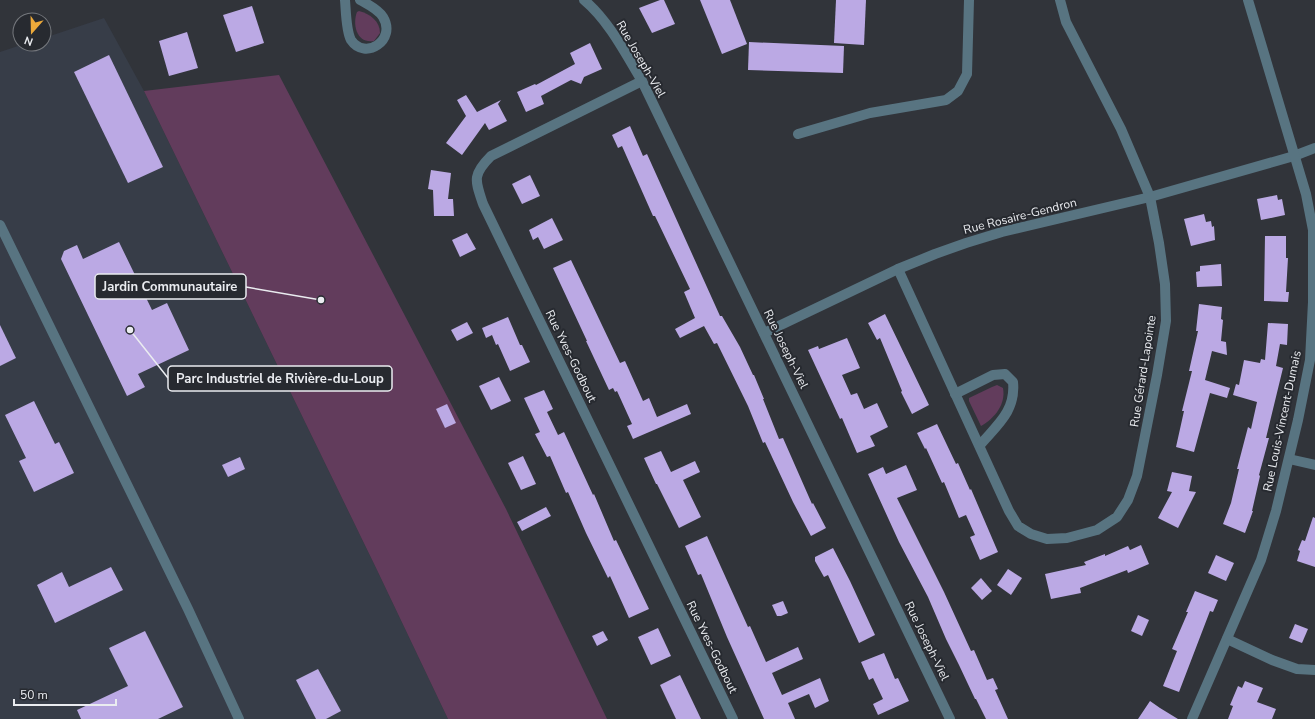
<svg xmlns="http://www.w3.org/2000/svg" width="1315" height="719" viewBox="0 0 1315 719" font-family="'Nunito Sans',sans-serif">
	<style>
		.built { fill: #373d48 }
		.green { fill: #623c5c }
		.building { fill: #bba9e4 }
		.lines { fill: none; stroke-linecap: round; stroke-linejoin: round }
		.minor { stroke: #587481; stroke-width: 10 }
		.labels { text-anchor: middle; stroke-width: 4; stroke-linejoin: round; paint-order: stroke }
		.street-label { font-size: 12px; fill: #eaecf0; stroke: #272a30 }
		.leader { fill: none; stroke: #eaecf0; stroke-width: 1.5 }
		.callout-dot { fill: #eaecf0; stroke: #272a30; stroke-width: 1.5 }
		.callout { fill: #272a30; stroke: #eaecf0; stroke-width: 1.5 }
		.callout-label { font-size: 13px; text-anchor: middle; font-weight: bold; fill: #eaecf0 }
	</style>
	<rect width="100%" height="100%" fill="#31343a"/>
	<polygon class="built" points="104,18 144,91 377,570 448,719 0,719 0,52 24,44 44,44 44,38"/>
	<g class="green">
		<path d="M359,11c11,3 21,10 21,22l-6,8c-17,3 -22,-16 -17,-29z"/>
		<polygon points="279,75 506,509 607,719 448,719 377,570 144,91"/>
		<path d="M997,385l6,3c3,16 -8,30 -22,38l-12,-25v-3l23,-11z"/>
	</g>
	<g class="building">
		<polygon points="660,0 664,0 675,24 652,33 639,8"/>
		<polygon points="700,0 730,0 747,44 722,54"/>
		<polygon points="836,0 866,0 864,45 834,43"/>
		<polygon points="252,6 264,43 236,52 223,15"/>
		<polygon points="187,32 198,68 169,76 159,41"/>
		<polygon points="749,42 844,46 843,73 748,70"/>
		<polygon points="590,43 602,69 584,77 581,84 571,80 541,96 544,104 526,112 517,92 535,84 536,85 575,64 570,53"/>
		<polygon points="109,55 163,167 128,183 74,72"/>
		<polygon points="466,95 477,112 501,100 498,104 507,121 489,130 485,123 462,155 446,143 466,116 457,100"/>
		<polygon points="630,126 643,156 647,154 720,316 722,316 740,347 753,375 754,375 764,399 763,399 779,439 783,438 812,504 813,503 826,528 811,536 793,502 765,442 763,443 748,406 717,343 714,344 704,326 680,338 675,329 695,318 684,292 690,289 655,216 653,216 622,146 618,148 612,135"/>
		<polygon points="431,170 451,173 448,199 453,199 454,216 434,216 433,190 428,189"/>
		<polygon points="530,175 540,196 522,204 512,184"/>
		<polygon points="1277,195 1278,200 1282,199 1285,215 1261,220 1257,199"/>
		<polygon points="1204,214 1206,222 1211,221 1212,227 1214,226 1215,240 1191,246 1184,219"/>
		<polygon points="552,218 563,240 544,249 538,237 533,240 529,230"/>
		<polygon points="467,233 476,249 460,257 452,240"/>
		<polygon points="1265,236 1286,236 1286,258 1288,258 1286,292 1289,292 1288,302 1264,301"/>
		<polygon points="119,242 152,310 167,303 189,350 138,374 145,387 127,396 61,259 64,251 77,245 83,259"/>
		<polygon points="571,260 620,363 625,361 643,401 649,398 657,417 687,404 691,414 633,439 627,426 632,424 617,391 615,392 613,388 609,390 586,341 587,341 553,268"/>
		<polygon points="1221,264 1222,286 1197,287 1196,272 1200,271 1200,266"/>
		<polygon points="1199,304 1222,307 1221,319 1223,320 1221,341 1226,342 1227,355 1212,351 1205,380 1230,388 1227,398 1210,393 1194,452 1176,447 1184,411 1182,411 1192,371 1189,371 1198,331 1196,331"/>
		<polygon points="885,314 929,405 912,414 901,392 902,391 880,338 877,340 868,323"/>
		<polygon points="508,317 520,345 522,345 530,362 510,371 498,344 496,345 492,335 486,338 482,328"/>
		<polygon points="467,322 473,333 457,341 451,330"/>
		<polygon points="1268,323 1288,324 1287,345 1280,344 1276,366 1283,368 1266,438 1269,438 1259,475 1260,476 1252,511 1253,511 1245,533 1223,524 1231,503 1239,469 1237,469 1248,427 1251,429 1257,402 1233,395 1236,384 1239,385 1244,360 1260,363 1261,359 1265,360"/>
		<polygon points="0,325 16,358 0,366"/>
		<polygon points="847,338 860,368 842,375 851,395 857,393 864,409 877,403 888,427 870,436 875,446 857,453 842,418 840,419 808,350 818,346 819,349"/>
		<polygon points="499,377 511,401 491,410 479,386"/>
		<polygon points="544,390 553,409 547,412 558,435 564,432 593,495 594,494 614,541 616,540 649,609 629,618 610,576 608,578 586,533 568,492 566,493 550,456 547,457 535,434 540,432 524,398"/>
		<polygon points="34,401 55,444 59,442 74,473 34,492 19,461 26,458 5,415"/>
		<polygon points="447,404 456,423 445,428 436,409"/>
		<polygon points="937,424 956,464 958,463 970,490 971,489 998,552 980,560 970,537 975,535 966,515 959,518 944,482 942,483 926,448 925,449 917,433"/>
		<polygon points="661,451 671,472 695,461 700,472 683,480 701,517 679,528 657,484 656,484 644,458"/>
		<polygon points="523,456 536,484 521,490 508,463"/>
		<polygon points="240,457 245,469 228,477 222,465"/>
		<polygon points="906,465 917,490 897,498 944,592 971,651 974,650 987,680 993,678 998,689 995,690 1008,719 986,719 976,699 975,699 959,665 946,639 928,597 899,542 868,474 883,467 886,474"/>
		<polygon points="1172,472 1192,476 1189,491 1196,492 1178,528 1158,518 1172,492 1167,491"/>
		<polygon points="546,507 551,516 522,531 517,522"/>
		<polygon points="1313,517 1315,518 1315,567 1297,561 1300,551 1298,550 1302,540 1305,541"/>
		<polygon points="707,536 748,627 750,626 766,662 798,647 803,659 772,673 782,695 820,678 829,701 815,708 809,694 788,703 795,719 764,719 727,637 701,574 698,575 685,546"/>
		<polygon points="1141,545 1149,564 1128,573 1127,570 1080,588 1081,593 1051,599 1045,574 1086,565 1084,562 1105,554 1105,556 1128,546 1130,550"/>
		<polygon points="833,548 850,581 875,635 859,643 828,575 824,577 815,561 815,557"/>
		<polygon points="1216,555 1234,563 1226,581 1208,573"/>
		<polygon points="111,567 123,590 55,623 37,585 62,572 69,587"/>
		<polygon points="1008,569 1022,578 1011,595 997,585"/>
		<polygon points="981,578 992,591 982,600 971,588"/>
		<polygon points="1195,591 1218,600 1213,612 1210,611 1179,692 1163,686 1177,651 1172,649 1188,612 1186,612"/>
		<polygon points="783,601 788,613 781,616 777,616 772,605"/>
		<polygon points="1138,615 1149,620 1142,636 1131,631"/>
		<polygon points="1295,624 1308,629 1302,643 1289,638"/>
		<polygon points="658,628 671,656 651,665 638,637"/>
		<polygon points="145,631 183,707 158,719 81,719 77,710 128,686 109,648"/>
		<polygon points="603,631 608,640 597,646 592,636"/>
		<polygon points="884,653 895,679 898,678 909,701 878,715 873,704 883,699 873,678 869,680 861,662"/>
		<polygon points="318,669 341,711 326,719 316,719 296,680"/>
		<polygon points="680,675 701,719 676,719 660,685"/>
		<polygon points="1245,681 1263,688 1257,702 1276,709 1272,719 1228,719 1233,706 1230,705 1238,686 1242,688"/>
		<polygon points="1150,701 1160,708 1178,719 1138,719"/>
	</g>
	<g class="lines">
		<g class="minor">
			<path d="M345,0c1,11 1,31 6,40 14,21 46,0 32,-23 -5,-8 -16,-13 -23,-17"/>
			<path d="M584,0c25,21 41,53 58,81l308,638"/>
			<path d="M642,81l-151,75c-19,19 -16,24 -8,48l250,515"/>
			<polyline points="798,134 870,113 946,100 958,91 967,74 969,0"/>
			<polyline points="0,225 188,609 239,719"/>
			<polyline points="898,269 1009,511 1018,526 1031,534 1047,539 1067,538 1097,530 1117,517 1128,500 1137,476 1157,375 1166,321 1165,284 1159,243 1150,197 1121,129 1066,22 1060,0"/>
			<polyline points="764,333 898,269 935,254 966,243 1002,232 1150,197 1294,156 1315,148"/>
			<path d="M955,394l38,-19 12,-1 8,8c3,29 -16,43 -33,63"/>
			<polyline points="1289,459 1315,465"/>
			<polyline points="1227,639 1272,660 1297,669 1315,670"/>
			<polyline points="1192,719 1261,560 1276,511 1298,420 1310,360 1313,302 1313,230 1306,194 1248,0"/>
		</g>
	</g>
	<g class="labels">
		<g class="street-label">
			<text transform="translate(641 59) rotate(60)" y="4">Rue Joseph-Viel</text>
			<text transform="translate(1020 216) rotate(-14)" y="4">Rue Rosaire-Gendron</text>
			<text transform="translate(786 349) rotate(64)" y="4">Rue Joseph-Viel</text>
			<text transform="translate(571 356) rotate(64)" y="4">Rue Yves-Godbout</text>
			<text transform="translate(1143 371) rotate(-81)" y="4">Rue Gérard-Lapointe</text>
			<text transform="translate(1282 421) rotate(-78)" y="4">Rue Louis-Vincent-Dumais</text>
			<text transform="translate(927 641) rotate(64)" y="4">Rue Joseph-Viel</text>
			<text transform="translate(712 647) rotate(64)" y="4">Rue Yves-Godbout</text>
		</g>
	</g>
	<path class="leader" d="M321 300L246 287M130 330L168 378"/>
	<g class="callout-dot">
		<circle cx="321" cy="300" r="4"/>
		<circle cx="130" cy="330" r="4"/>
	</g>
	<g class="callout">
		<rect x="95" y="274" width="151" height="25" rx="4"/>
		<rect x="168" y="366" width="224" height="25" rx="4"/>
	</g>
	<g class="callout-label">
		<text x="170" y="291">Jardin Communautaire</text>
		<text x="280" y="383">Parc Industriel de Rivière-du-Loup</text>
	</g>
	<g transform="translate(32 32) rotate(200)"><circle r="19" fill="#272a30" stroke="#75787d"/>
	<path d="M0-3L7 15L0 10L-7 15Z" fill="#eca93a"/>
	<text y="-6" font-size="11" font-weight="bold" text-anchor="middle" fill="#eaecf0">N</text>
	</g>
	<path d="M14 699v6h102v-6" fill="none" stroke="#eaecf0" stroke-width="2"/>
	<text x="20" y="699" font-size="12" fill="#eaecf0" stroke="#272a30" stroke-width="3" paint-order="stroke">50 m</text>
</svg>
